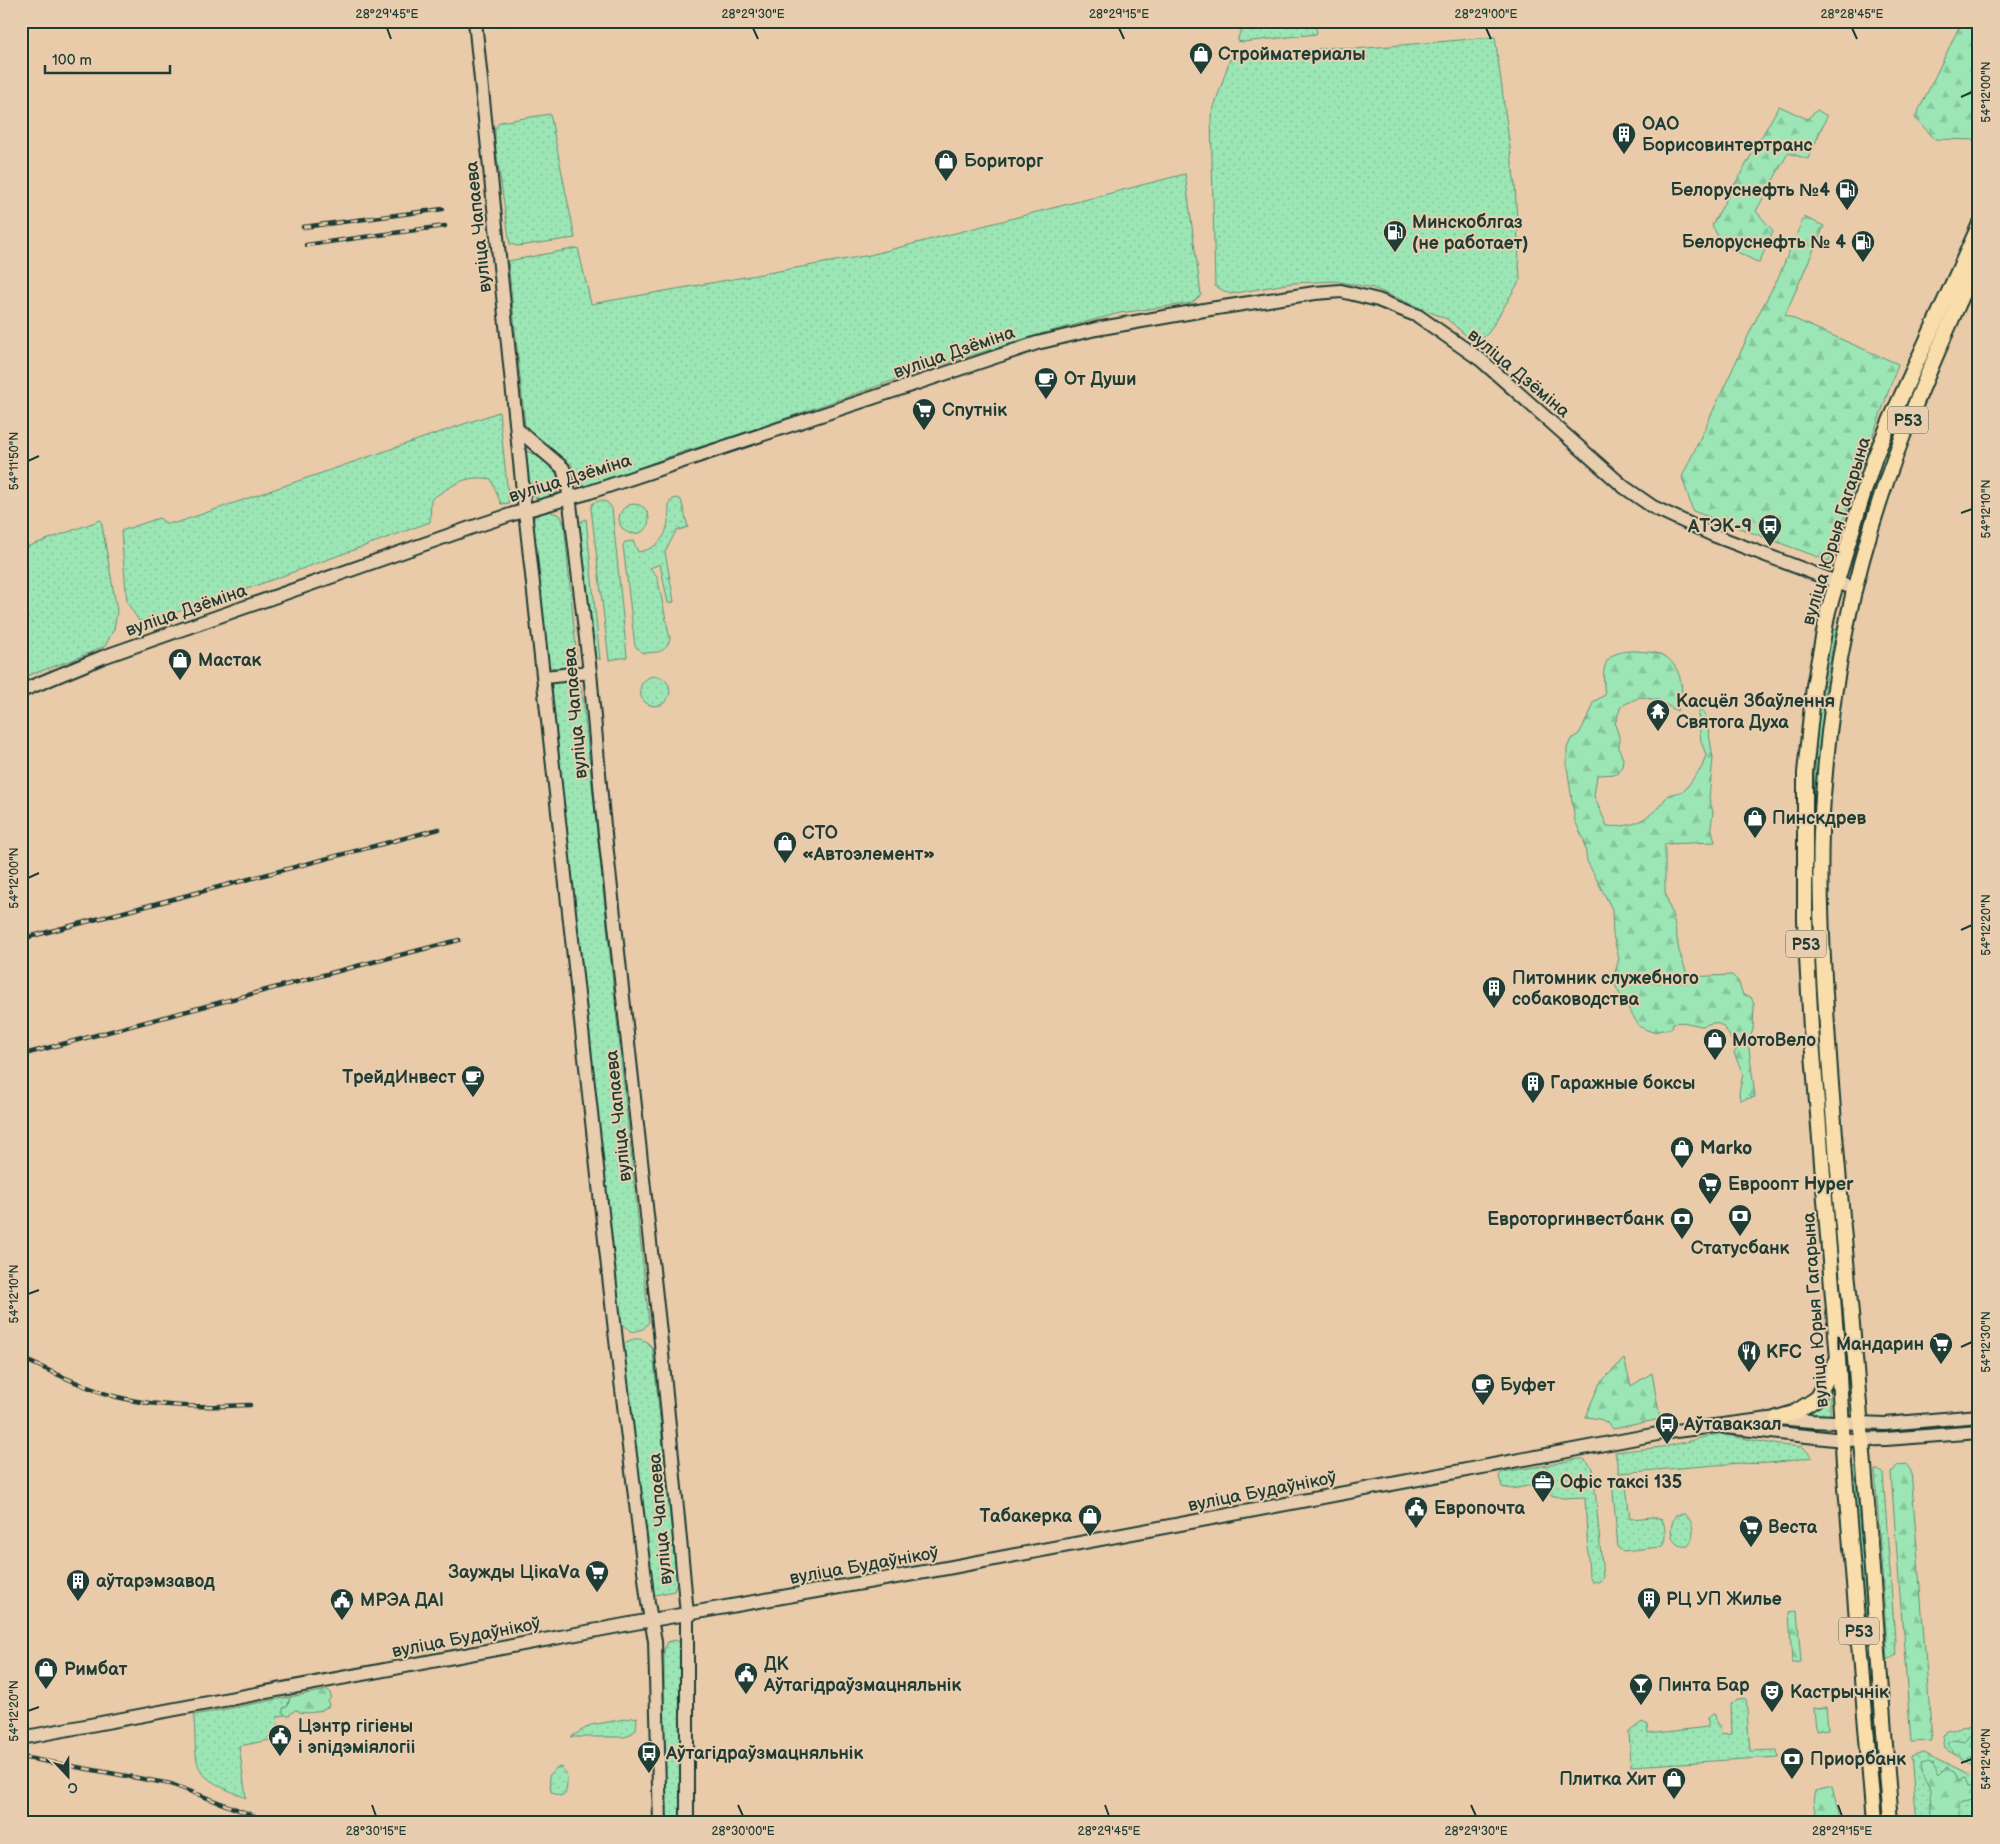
<svg xmlns="http://www.w3.org/2000/svg" width="2000" height="1844" viewBox="0 0 2000 1844" font-family="'Balsamiq Sans',sans-serif">
	<style>
		.grass { fill: url(#grass-dots); stroke: #5e9274 }
		.forest { fill: url(#forest-firs); stroke: #5e9274 }
		.lines { fill: none; stroke-linecap: round; stroke-linejoin: round }
		.secondary-casing { stroke: #1f3d34; stroke-width: 16 }
		.primary-casing { stroke: #1f3d34; stroke-width: 18 }
		.secondary { stroke: #e8cdaf; stroke-width: 12 }
		.primary { stroke: #f9deab; stroke-width: 14 }
		.rail-casing { stroke: #1f3d34; stroke-width: 4.5 }
		.rail { stroke: #e8cdaf; stroke-width: 2.5; stroke-dasharray: 8; stroke-linecap: butt }
		.ticks { fill: none; stroke: #1f3d34; stroke-width: 2 }
		.labels { text-anchor: middle; stroke-width: 4; stroke-linejoin: round; paint-order: stroke }
		.shield { fill: #e8cdaf; stroke: #5b6859; stroke-width: 1 }
		.shield-label { font-size: 16px; font-weight: bold; fill: #1f3d34 }
		.poi-label { font-size: 18px; font-weight: bold; fill: #1f3d34; stroke: #e8cdaf; text-anchor: start }
		.street-label { font-size: 18px; fill: #1f3d34; stroke: #e8cdaf }
		.neatline { fill: none; stroke: #1f3d34; stroke-width: 2 }
		.ticks-label { font-size: 12px; text-anchor: middle; fill: #1f3d34 }
	</style>
	<defs>
		<pattern id="grass-dots" width="8" height="8" patternUnits="userSpaceOnUse" patternTransform="scale(1.25)"><rect width="8" height="8" fill="#9ce6b5"/><path d="M2 2h.1M6 6h.1" fill="none" stroke="#86c69c" stroke-width="1.8" stroke-linecap="round"/></pattern>
		<pattern id="forest-firs" width="22" height="20" patternUnits="userSpaceOnUse" patternTransform="scale(1.25)"><rect width="22" height="20" fill="#9ce6b5"/><path d="M5 1l3.5 6h-7zM16 11l3.5 6h-7z" fill="#86c69c"/></pattern>
	</defs>
	<rect width="100%" height="100%" fill="#e9caa9"/>
	<filter id="ink" filterUnits="userSpaceOnUse"><feTurbulence type="fractalNoise" baseFrequency=".02" numOctaves="2"/><feDisplacementMap in="SourceGraphic" scale="10" xChannelSelector="R" yChannelSelector="G"/><feConvolveMatrix kernelMatrix="1 2 1 2 8 2 1 2 1" color-interpolation-filters="sRGB"/></filter>
	<g filter="url(#ink)">
		<g class="grass">
			<polygon points="483,21 593,21 594,24 483,26"/>
			<polygon points="1244,21 1312,21 1317,31 1316,34 1243,42 1238,41 1238,38"/>
			<polygon points="1495,37 1515,185 1520,280 1489,332 1483,338 1469,338 1447,319 1373,288 1335,281 1292,283 1230,294 1215,286 1211,116 1230,59 1337,47 1355,49"/>
			<polygon points="550,114 575,238 518,246 510,244 495,143 495,128 500,122"/>
			<polygon points="1185,174 1201,295 1192,303 1120,313 1044,333 918,372 720,441 685,451 589,486 580,487 574,481 572,465 529,431 525,425 508,261 578,248 591,304 870,255"/>
			<polygon points="1979,242 1979,247 1915,386 1888,456 1861,545 1858,544 1883,455 1901,410"/>
			<path d="M499,412l10,91 -8,1 -10,-25c-27,-5 -38,7 -60,20l-1,23 -186,68 -88,29 -17,2 -12,-19 -6,-71 38,-13 7,5h10z"/>
			<path d="M525,451c10,2 24,12 30,21 10,15 1,31 -18,27l-7,-8 -2,-5 -4,-34z"/>
			<path d="M677,498l4,2 7,27 -12,4 -11,21 9,50 -6,1 -8,-39 -10,4 7,8 13,63c-5,15 -13,13 -27,14l-8,-7 -12,-101 2,-3 8,-1 5,11c29,-5 31,-25 31,-49l4,-4z"/>
			<polygon points="602,500 608,503 612,509 627,657 609,660 591,508 593,503"/>
			<circle cx="634" cy="519" r="15"/>
			<path d="M549,511l11,4 4,8 13,136 -1,5c-9,6 -18,7 -28,1l-2,-7 -13,-136 2,-6z"/>
			<polygon points="586,519 600,660 594,655 578,523"/>
			<polygon points="101,520 117,611 114,629 105,646 72,660 21,678 21,549"/>
			<path d="M1832,629h4c-4,23 -10,46 -12,68 -4,55 -8,110 -10,165l38,530h-2l-12,-88 -21,-308 -6,-134 6,-137z"/>
			<circle cx="655" cy="691" r="15"/>
			<polygon points="573,678 580,685 583,700 649,1322 643,1329 633,1332 619,1323 550,687 552,682"/>
			<path d="M634,1339c9,-1 17,3 19,13l24,230 -3,9 -19,4 -4,-2 -29,-246 4,-5z"/>
			<polygon points="1830,1386 1830,1414 1826,1416 1803,1414"/>
			<path d="M1720,1434l59,11 24,2 9,10c-24,4 -47,8 -72,6l-121,10 -4,-21c21,-3 42,-3 62,-8 15,-3 28,-8 43,-10z"/>
			<polygon points="1577,1459 1584,1459 1593,1468 1603,1577 1599,1582 1592,1581 1589,1575 1585,1497 1563,1498 1551,1495 1548,1482 1512,1489 1502,1487 1499,1476 1502,1472 1549,1465"/>
			<polygon points="1850,1467 1855,1467 1860,1531 1864,1542 1885,1823 1881,1823"/>
			<polygon points="1875,1470 1878,1470 1883,1474 1896,1655 1888,1660"/>
			<path d="M1625,1478l5,41 23,-2 9,3c4,7 4,17 1,25l-3,2 -37,4 -5,-3 -6,-68z"/>
			<path d="M1684,1514c10,6 12,23 4,32 -19,3 -20,-20 -12,-31z"/>
			<polygon points="675,1640 682,1643 682,1823 664,1823 664,1650 668,1642"/>
			<path d="M290,1697l-5,18 -8,2 3,21 -41,8 7,52c-56,-24 -49,-25 -52,-83z"/>
			<polygon points="1746,1699 1750,1751 1777,1750 1778,1757 1631,1766 1629,1732 1642,1722 1647,1725 1648,1734 1708,1727 1708,1718 1713,1714 1715,1715 1717,1725 1720,1725 1721,1735 1732,1734 1731,1703 1739,1700"/>
			<polygon points="637,1717 636,1730 628,1736 623,1737 571,1737 591,1725"/>
			<polygon points="1979,1724 1979,1768 1945,1749 1943,1736 1946,1730"/>
			<polygon points="1923,1753 1979,1780 1979,1823 1917,1822 1911,1757"/>
			<path d="M560,1767c9,4 8,18 5,27l-5,2 -9,-4 -2,-16 7,-8z"/>
		</g>
		<g class="forest">
			<polygon points="1962,21 1979,21 1979,140 1935,139 1915,118"/>
			<polygon points="1779,106 1807,119 1817,110 1827,116 1808,159 1788,153 1756,211 1773,231 1759,263 1722,244 1712,225"/>
			<polygon points="1804,217 1824,226 1785,315 1898,364 1829,561 1693,511 1682,477 1758,315 1778,278"/>
			<path d="M1637,651c7,1 16,1 23,3 21,8 27,39 17,57l-19,-11 -18,-3 -19,9 -6,18 4,13v12l4,10 -1,7 -5,8 -20,1 -3,21 13,30c27,3 46,-9 61,-31l16,-4 18,-24 4,-12 -5,-14 -3,-27 3,-4 5,6 7,42 -4,40 4,14 -2,14 4,16 -50,2v48l9,29 5,30 9,26 44,-2 6,6 5,14 8,2 3,8 -1,25 -5,11 7,56 -15,3 -1,-7 4,-19 -9,-21 3,-4 1,-9h-7c-2,-7 -9,-19 -19,-17 -5,1 -6,3 -11,3 -10,-2 -18,-5 -28,-3l-1,5 -19,4 -6,-2 -8,-4 -21,-35 -4,-9v-6l5,-17 -6,-24 -1,-26 -25,-48 -3,-21 -9,-19 -8,-55v-18l4,-9 8,-5 12,-23 2,-9 12,-7c-4,-29 -2,-45 32,-44z"/>
			<path d="M1624,1359l7,27 21,-13 8,46 -47,10c-7,-10 -16,-11 -28,-12l15,-34z"/>
			<polygon points="1906,1464 1911,1471 1932,1741 1911,1742 1891,1473 1898,1465"/>
			<polygon points="1797,1611 1801,1662 1792,1663 1789,1612"/>
			<path d="M327,1690l3,2 1,5 -3,4 1,5c-10,6 -18,8 -30,6l-1,-2h-3l-7,6 -5,-3v-5l5,-2 2,-9z"/>
			<polygon points="1826,1707 1828,1729 1816,1731 1814,1708"/>
			<path d="M1979,1733l-2,22 -10,2 1,5c-10,-4 -16,-10 -20,-20l5,-3 12,2 5,-6z"/>
			<polygon points="1927,1761 1933,1763 1939,1775 1946,1768 1955,1774 1958,1781 1965,1779 1968,1788 1979,1787 1979,1800 1964,1803 1960,1806 1960,1818 1958,1822 1940,1822 1931,1817 1930,1787 1920,1771 1919,1763"/>
			<path d="M1832,1787l10,36h-26c2,-13 -6,-17 -1,-32z"/>
		</g>
		<g class="lines">
			<g class="secondary-casing">
				<g id="secondary">
					<polyline points="475,21 525,511 616,1340 648,1603 655,1641 660,1823"/>
					<polyline points="517,429 563,468 568,487 590,672 602,807 660,1333 682,1560 687,1614 687,1823"/>
					<polyline points="545,677 590,672"/>
					<polyline points="21,691 103,657 470,528 513,514 587,493 1037,343 1096,329 1210,309 1315,293 1341,291 1378,300 1418,316 1481,360 1624,487 1653,507 1713,535 1855,589"/>
					<polyline points="1725,1427 1843,1440 1886,1439 1979,1432"/>
					<polyline points="21,1738 635,1623 947,1568 1668,1432 1777,1418 1811,1421 1885,1424 1979,1416"/>
				</g>
			</g>
			<g class="primary-casing">
				<g id="primary">
					<polyline points="1777,1418 1794,1413 1816,1399 1837,1360"/>
					<polyline points="1874,1823 1844,1463 1838,1359 1811,1029 1805,921 1805,773 1814,686 1828,611 1860,504 1875,457 1891,419 1979,226"/>
					<path d="M1891,1823c-13,-163 -23,-325 -38,-487 -10,-109 -21,-218 -27,-327 -4,-59 -7,-118 -5,-177 3,-71 12,-144 27,-214 26,-126 78,-243 131,-360"/>
				</g>
			</g>
			<use href="#secondary" class="secondary"/>
			<use href="#primary" class="primary"/>
			<g class="rail-casing">
				<g id="rail">
					<polyline points="303,227 443,209"/>
					<polyline points="306,245 445,226"/>
					<polyline points="21,939 439,829"/>
					<polyline points="21,1055 365,964 459,940"/>
					<path d="M21,1358c30,13 65,31 96,39 44,11 88,10 133,8"/>
					<polyline points="21,1757 171,1784 257,1817 268,1823"/>
				</g>
			</g>
			<use href="#rail" class="rail"/>
		</g>
	</g>
	<path class="ticks" d="M387,28l4,11M753,28l5,11M1119,28l5,11M1486,28l5,11M1852,28l5,11M1961,97l11,-5M28,461l11,-5M1961,513l11,-4M28,878l11,-5M1961,930l11,-5M28,1294l11,-4M1961,1347l11,-5M28,1711l11,-4M1961,1763l11,-4M372,1805l4,11M738,1805l5,11M1105,1805l4,11M1471,1805l5,11M1838,1805l4,11"/>
	<defs>
		<g id="shop-pin" transform="scale(1.25)"><path d="M0 17L-7.5 6A9.5 9.5 0 1 1 7.5 6Z" fill="#1f3d34" stroke="#e8cdaf"/><path d="M-5-2.5h2.3a2.7 3.5 0 0 1 5.4 0H5L5.5 6h-11ZM-1.5-2.5h3a1.5 2.3 0 0 0-3 0Z" fill="#fff"/></g>
		<g id="building-pin" transform="scale(1.25)"><path d="M0 17L-7.5 6A9.5 9.5 0 1 1 7.5 6Z" fill="#1f3d34" stroke="#e8cdaf"/><path d="M-4-6H4V6H1V3H-1V6H-4ZM-2.5-4.3h1.7v1.8h-1.7ZM.8-4.3h1.7v1.8H.8ZM-2.5-1h1.7V.8h-1.7ZM.8-1h1.7V.8H.8Z" fill="#fff"/></g>
		<g id="fuel-pin" transform="scale(1.25)"><path d="M0 17L-7.5 6A9.5 9.5 0 1 1 7.5 6Z" fill="#1f3d34" stroke="#e8cdaf"/><path d="M-5.5-6h7V0h2V4h1.3V-2.5L3-4.5l.8-.8L6-3V5H2.5V1h-1V6h-7ZM-4.2-4.7v3.2H.2V-4.7Z" fill="#fff"/></g>
		<g id="cafe-pin" transform="scale(1.25)"><path d="M0 17L-7.5 6A9.5 9.5 0 1 1 7.5 6Z" fill="#1f3d34" stroke="#e8cdaf"/><path d="M-5.5-4.5H6V0H3Q3 3.5 0 3.5H-2.5Q-5.5 3.5-5.5 0ZM3-3.2v2h1.7v-2ZM-6 4.5H4V6H-6Z" fill="#fff"/></g>
		<g id="supermarket-pin" transform="scale(1.25)"><path d="M0 17L-7.5 6A9.5 9.5 0 1 1 7.5 6Z" fill="#1f3d34" stroke="#e8cdaf"/><path d="M-6-5.5h2.5l.6 2H6L4.5 2H-2.5L-4.4-4H-6ZM-1.5 3.2a1.3 1.3 0 1 0 .1 0ZM3 3.2a1.3 1.3 0 1 0 .1 0Z" fill="#fff"/></g>
		<g id="bus-pin" transform="scale(1.25)"><path d="M0 17L-7.5 6A9.5 9.5 0 1 1 7.5 6Z" fill="#1f3d34" stroke="#e8cdaf"/><path d="M-5-6H5V4H4V6H2V4H-2V6H-4V4H-5ZM-3.5-4V0h7V-4ZM-3.5 1.2v1.5H-2V1.2ZM2 1.2v1.5H3.5V1.2Z" fill="#fff"/></g>
		<g id="temple-pin" transform="scale(1.25)"><path d="M0 17L-7.5 6A9.5 9.5 0 1 1 7.5 6Z" fill="#1f3d34" stroke="#e8cdaf"/><path d="M0-6L5-2H3V0L6.5 2.5H4V6H1.5V3h-3V6H-4V2.5H-6.5L-3 0V-2H-5Z" fill="#fff"/></g>
		<g id="bank-pin" transform="scale(1.25)"><path d="M0 17L-7.5 6A9.5 9.5 0 1 1 7.5 6Z" fill="#1f3d34" stroke="#e8cdaf"/><path d="M-6-4H6V4H-6ZM0-2.3a2.3 2.3 0 1 0 0 4.6a2.3 2.3 0 1 0 0-4.6Z" fill="#fff"/></g>
		<g id="restaurant-pin" transform="scale(1.25)"><path d="M0 17L-7.5 6A9.5 9.5 0 1 1 7.5 6Z" fill="#1f3d34" stroke="#e8cdaf"/><path d="M-5-6h1v4h1v-4h1v4h1v-4h1v5L-1.5 .5V6h-2V.5L-5-1ZM5-6V6H3V1.5H1.5Q1.5-4 5-6Z" fill="#fff"/></g>
		<g id="office-pin" transform="scale(1.25)"><path d="M0 17L-7.5 6A9.5 9.5 0 1 1 7.5 6Z" fill="#1f3d34" stroke="#e8cdaf"/><path d="M-6-3h4V-5.5h4V-3h4V5H-6ZM-1-4.5V-3h2v-1.5ZM-6 0V1H6V0Z" fill="#fff"/></g>
		<g id="civic-pin" transform="scale(1.25)"><path d="M0 17L-7.5 6A9.5 9.5 0 1 1 7.5 6Z" fill="#1f3d34" stroke="#e8cdaf"/><path d="M-.6-6.5H3V-4.5H.6V-3L4-1V1h2V6H-6V1h2V-1L-.6-3ZM-1.2 2.5V6h2.4V2.5Z" fill="#fff"/></g>
		<g id="bar-pin" transform="scale(1.25)"><path d="M0 17L-7.5 6A9.5 9.5 0 1 1 7.5 6Z" fill="#1f3d34" stroke="#e8cdaf"/><path d="M-6-5H6L.8 .8V4.5H3.5V6h-7V4.5H-.8V.8Z" fill="#fff"/></g>
		<g id="theatre-pin" transform="scale(1.25)"><path d="M0 17L-7.5 6A9.5 9.5 0 1 1 7.5 6Z" fill="#1f3d34" stroke="#e8cdaf"/><path d="M-5-5.5Q0-4 5-5.5V0Q5 5 0 6Q-5 5-5 0ZM-3.3-2.5H-1v1.5H-3.3ZM1-2.5H3.3v1.5H1ZM-2.8 1Q0 5.5 2.8 1Z" fill="#fff"/></g>
	</defs>
	<g fill-rule="evenodd">
		<use href="#shop-pin" x="1201" y="54"/>
		<use href="#building-pin" x="1624" y="134"/>
		<use href="#shop-pin" x="946" y="161"/>
		<use href="#fuel-pin" x="1847" y="190"/>
		<use href="#fuel-pin" x="1395" y="232"/>
		<use href="#fuel-pin" x="1863" y="242"/>
		<use href="#cafe-pin" x="1046" y="379"/>
		<use href="#supermarket-pin" x="924" y="410"/>
		<use href="#bus-pin" x="1770" y="526"/>
		<use href="#shop-pin" x="180" y="660"/>
		<use href="#temple-pin" x="1658" y="711"/>
		<use href="#shop-pin" x="1755" y="818"/>
		<use href="#shop-pin" x="785" y="843"/>
		<use href="#building-pin" x="1494" y="988"/>
		<use href="#shop-pin" x="1715" y="1040"/>
		<use href="#cafe-pin" x="473" y="1077"/>
		<use href="#building-pin" x="1533" y="1083"/>
		<use href="#shop-pin" x="1682" y="1148"/>
		<use href="#supermarket-pin" x="1710" y="1184"/>
		<use href="#bank-pin" x="1740" y="1216"/>
		<use href="#bank-pin" x="1682" y="1219"/>
		<use href="#supermarket-pin" x="1941" y="1344"/>
		<use href="#restaurant-pin" x="1749" y="1352"/>
		<use href="#cafe-pin" x="1483" y="1385"/>
		<use href="#bus-pin" x="1667" y="1424"/>
		<use href="#office-pin" x="1543" y="1482"/>
		<use href="#civic-pin" x="1416" y="1508"/>
		<use href="#shop-pin" x="1090" y="1516"/>
		<use href="#supermarket-pin" x="1751" y="1527"/>
		<use href="#supermarket-pin" x="597" y="1572"/>
		<use href="#building-pin" x="78" y="1581"/>
		<use href="#building-pin" x="1649" y="1599"/>
		<use href="#civic-pin" x="342" y="1600"/>
		<use href="#shop-pin" x="46" y="1669"/>
		<use href="#civic-pin" x="746" y="1674"/>
		<use href="#bar-pin" x="1641" y="1685"/>
		<use href="#theatre-pin" x="1772" y="1692"/>
		<use href="#civic-pin" x="280" y="1736"/>
		<use href="#bus-pin" x="649" y="1753"/>
		<use href="#bank-pin" x="1792" y="1759"/>
		<use href="#shop-pin" x="1674" y="1779"/>
	</g>
	<g class="labels">
		<g class="shield">
			<rect x="1888" y="406.5" width="40" height="27" rx="4"/>
			<rect x="1786" y="930.5" width="40" height="27" rx="4"/>
			<rect x="1839" y="1617.5" width="40" height="27" rx="4"/>
		</g>
		<g class="shield-label">
			<text x="1908" y="426">Р53</text>
			<text x="1806" y="950">Р53</text>
			<text x="1859" y="1637">Р53</text>
		</g>
		<g class="poi-label">
			<text x="1218" y="60">Стройматериалы</text>
			<text x="1642" y="130">ОАО<tspan x="1642" dy="21">Борисовинтертранс</tspan></text>
			<text x="964" y="167">Бориторг</text>
			<text x="1830" y="196" text-anchor="end">Белоруснефть №4</text>
			<text x="1412" y="228">Минскоблгаз<tspan x="1412" dy="21">(не работает)</tspan></text>
			<text x="1846" y="248" text-anchor="end">Белоруснефть № 4</text>
			<text x="1064" y="385">От Души</text>
			<text x="942" y="416">Спутнік</text>
			<text x="1752" y="532" text-anchor="end">АТЭК-9</text>
			<text x="198" y="666">Мастак</text>
			<text x="1676" y="707">Касцёл Збаўлення<tspan x="1676" dy="21">Святога Духа</tspan></text>
			<text x="1772" y="824">Пинскдрев</text>
			<text x="802" y="839">СТО<tspan x="802" dy="21">«Автоэлемент»</tspan></text>
			<text x="1512" y="984">Питомник служебного<tspan x="1512" dy="21">собаководства</tspan></text>
			<text x="1732" y="1046">МотоВело</text>
			<text x="456" y="1083" text-anchor="end">ТрейдИнвест</text>
			<text x="1550" y="1089">Гаражные боксы</text>
			<text x="1700" y="1154">Marko</text>
			<text x="1728" y="1190">Евроопт Hyper</text>
			<text x="1664" y="1225" text-anchor="end">Евроторгинвестбанк</text>
			<text x="1740" y="1254" text-anchor="middle">Статусбанк</text>
			<text x="1924" y="1350" text-anchor="end">Мандарин</text>
			<text x="1766" y="1358">KFC</text>
			<text x="1500" y="1391">Буфет</text>
			<text x="1684" y="1430">Аўтавакзал</text>
			<text x="1560" y="1488">Офіс таксі 135</text>
			<text x="1434" y="1514">Европочта</text>
			<text x="1072" y="1522" text-anchor="end">Табакерка</text>
			<text x="1768" y="1533">Веста</text>
			<text x="580" y="1578" text-anchor="end">Заужды ЦікаVа</text>
			<text x="96" y="1587">аўтарэмзавод</text>
			<text x="1666" y="1605">РЦ УП Жилье</text>
			<text x="360" y="1606">МРЭА ДАІ</text>
			<text x="764" y="1670">ДК<tspan x="764" dy="21">Аўтагідраўзмацняльнік</tspan></text>
			<text x="64" y="1675">Римбат</text>
			<text x="1658" y="1691">Пинта Бар</text>
			<text x="1790" y="1698">Кастрычнік</text>
			<text x="298" y="1732">Цэнтр гігіены<tspan x="298" dy="21">і эпідэміялогіі</tspan></text>
			<text x="666" y="1759">Аўтагідраўзмацняльнік</text>
			<text x="1810" y="1765">Приорбанк</text>
			<text x="1656" y="1785" text-anchor="end">Плитка Хит</text>
		</g>
		<g class="street-label">
			<text transform="translate(478 227) rotate(-96)" y="6">вуліца Чапаева</text>
			<text transform="translate(954 352) rotate(-19)" y="6">вуліца Дзёміна</text>
			<text transform="translate(1519 373) rotate(40)" y="6">вуліца Дзёміна</text>
			<text transform="translate(570 478) rotate(-17)" y="6">вуліца Дзёміна</text>
			<text transform="translate(1836 531) rotate(-73)" y="6">вуліца Юрыя Гагарына</text>
			<text transform="translate(186 610) rotate(-19)" y="6">вуліца Дзёміна</text>
			<text transform="translate(575 713) rotate(-95)" y="6">вуліца Чапаева</text>
			<text transform="translate(618 1116) rotate(-96)" y="6">вуліца Чапаева</text>
			<text transform="translate(1815 1310) rotate(-94)" y="6">вуліца Юрыя Гагарына</text>
			<text transform="translate(1262 1491) rotate(-11)" y="6">вуліца Будаўнікоў</text>
			<text transform="translate(660 1519) rotate(-95)" y="6">вуліца Чапаева</text>
			<text transform="translate(864 1565) rotate(-10)" y="6">вуліца Будаўнікоў</text>
			<text transform="translate(466 1637) rotate(-11)" y="6">вуліца Будаўнікоў</text>
		</g>
	</g>
	<rect width="2000" height="1844" fill="none" stroke="#e8cdaf" stroke-width="55"/>
	<g transform="translate(68 1776) rotate(158)" stroke="#e8cdaf" stroke-width="4" paint-order="stroke">
	<path d="M0-4L9 19L0 12L-9 19Z" fill="#1f3d34"/>
	<text y="-8" font-size="14" font-weight="bold" text-anchor="middle" fill="#1f3d34">С</text>
	</g>
	<path d="M45 65v8h125v-8" fill="none" stroke="#1f3d34" stroke-width="2.5"/>
	<text x="52" y="65" font-size="15" fill="#1f3d34" stroke="#e8cdaf" stroke-width="4" paint-order="stroke">100 m</text>
	<rect x="28" y="28" width="1944" height="1788" class="neatline"/>
	<g class="ticks-label">
		<text x="387" y="18">28°29'45"E</text>
		<text x="753" y="18">28°29'30"E</text>
		<text x="1119" y="18">28°29'15"E</text>
		<text x="1486" y="18">28°29'00"E</text>
		<text x="1852" y="18">28°28'45"E</text>
		<text transform="translate(1986 92) rotate(-90)" y="4">54°12'00"N</text>
		<text transform="translate(14 461) rotate(-90)" y="4">54°11'50"N</text>
		<text transform="translate(1986 509) rotate(-90)" y="4">54°12'10"N</text>
		<text transform="translate(14 878) rotate(-90)" y="4">54°12'00"N</text>
		<text transform="translate(1986 925) rotate(-90)" y="4">54°12'20"N</text>
		<text transform="translate(14 1294) rotate(-90)" y="4">54°12'10"N</text>
		<text transform="translate(1986 1342) rotate(-90)" y="4">54°12'30"N</text>
		<text transform="translate(14 1711) rotate(-90)" y="4">54°12'20"N</text>
		<text transform="translate(1986 1759) rotate(-90)" y="4">54°12'40"N</text>
		<text x="376" y="1835">28°30'15"E</text>
		<text x="743" y="1835">28°30'00"E</text>
		<text x="1109" y="1835">28°29'45"E</text>
		<text x="1476" y="1835">28°29'30"E</text>
		<text x="1842" y="1835">28°29'15"E</text>
	</g>
</svg>
